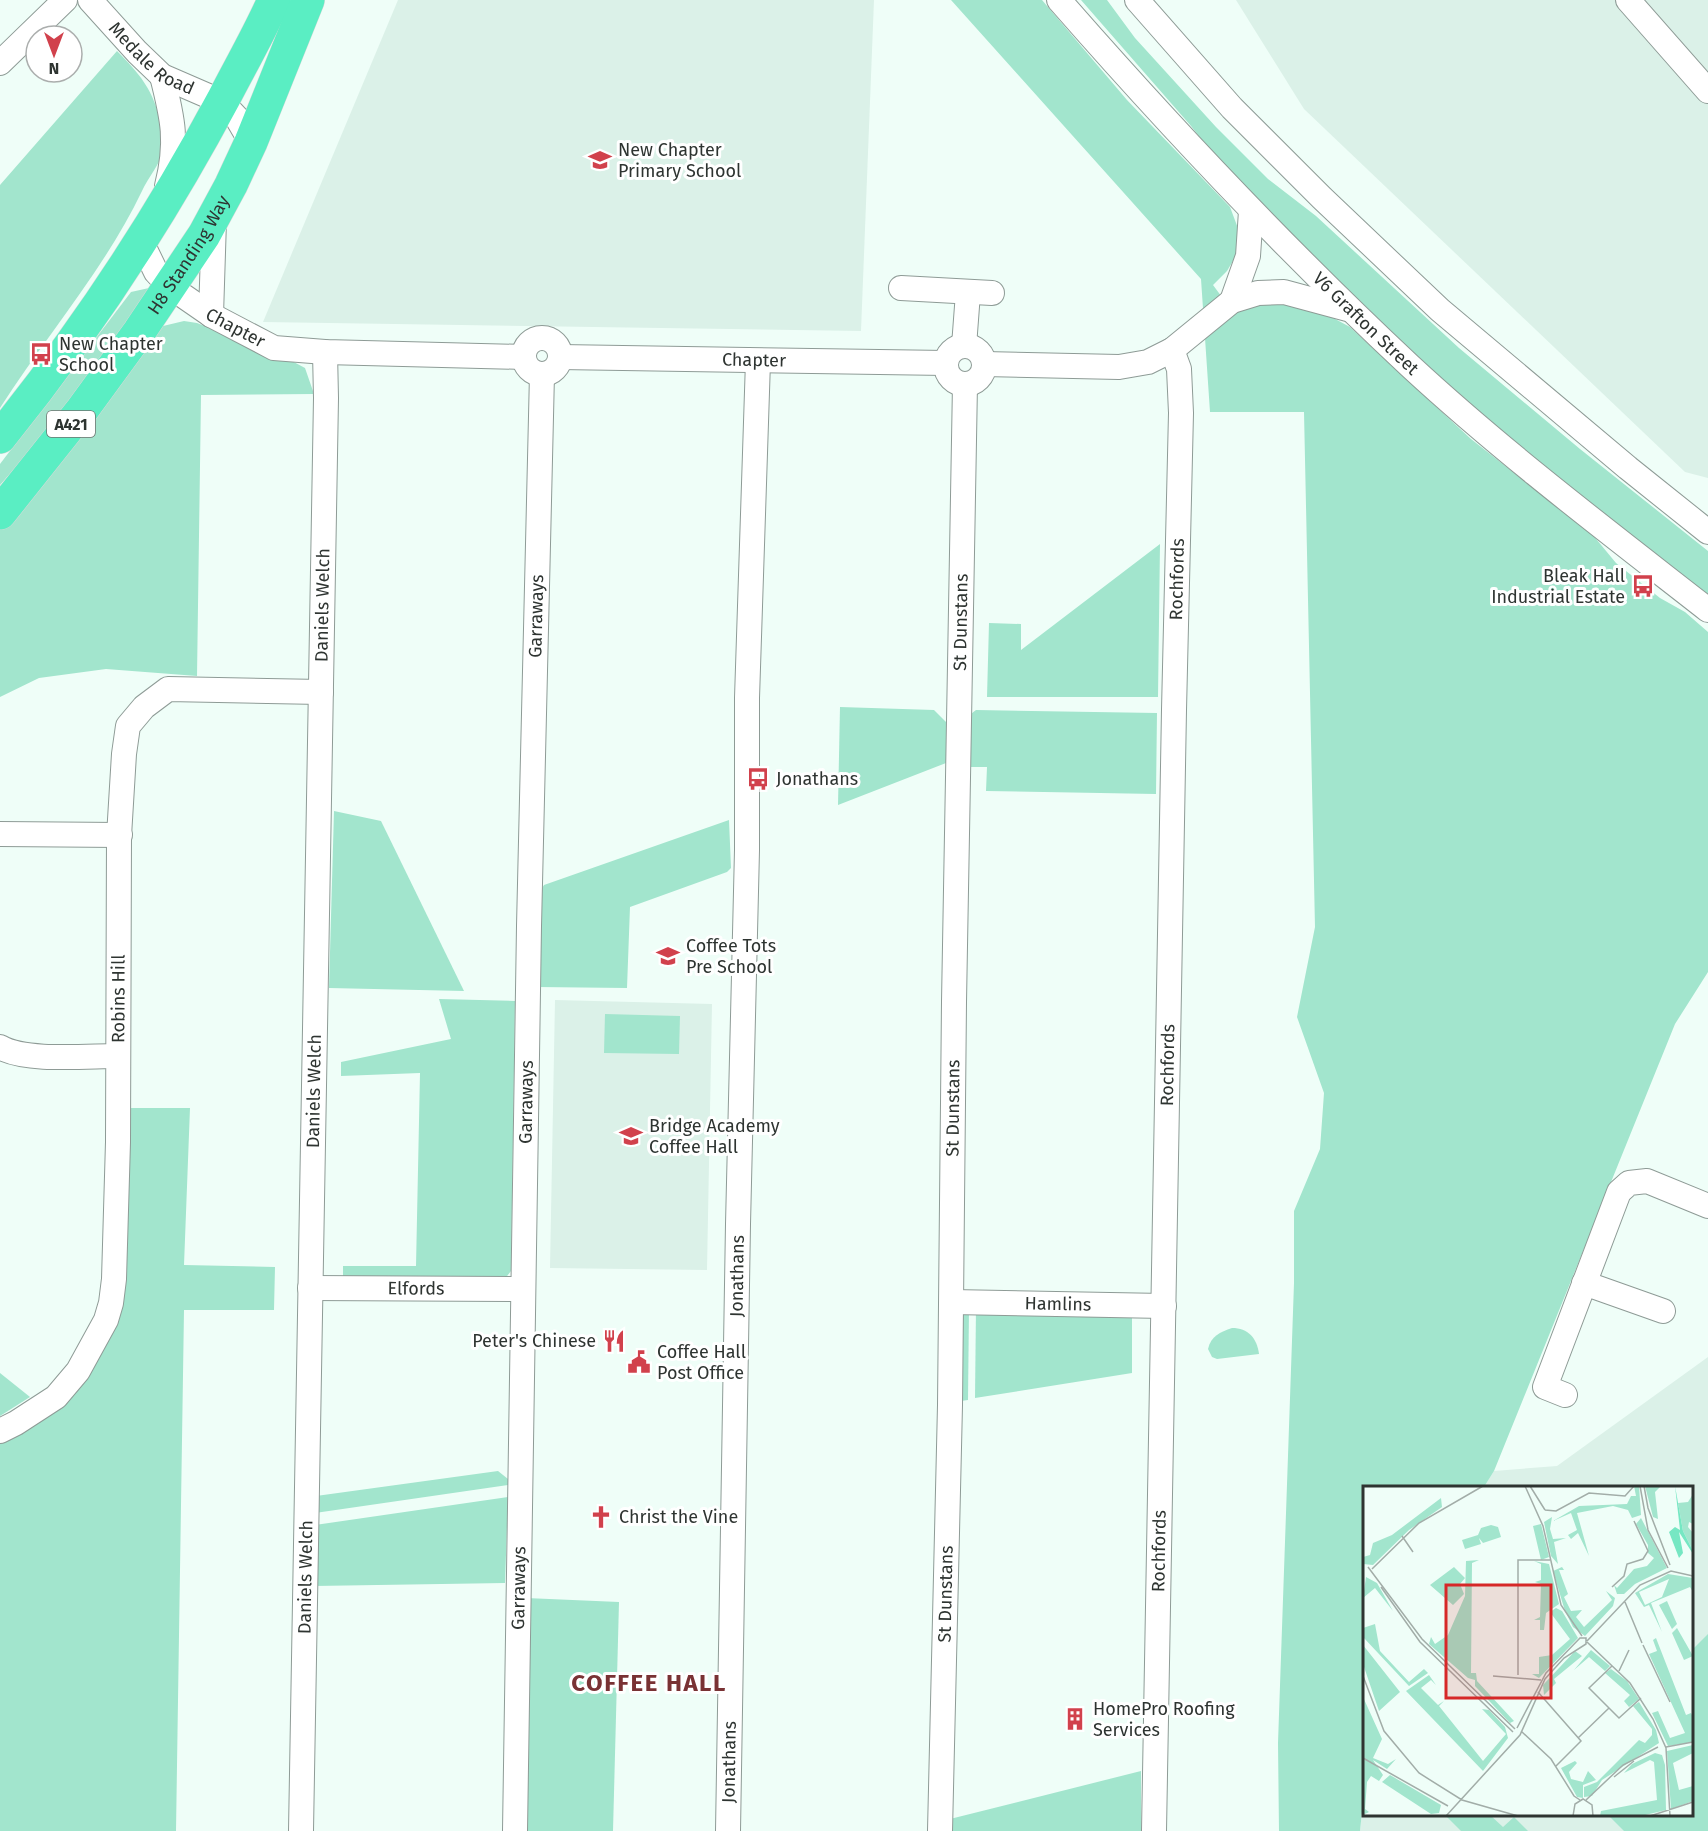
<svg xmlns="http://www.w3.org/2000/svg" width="1708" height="1831" viewBox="0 0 1708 1831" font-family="'Fira Sans',sans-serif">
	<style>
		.built { fill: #dbf1e8 }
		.green { fill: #a2e5cd }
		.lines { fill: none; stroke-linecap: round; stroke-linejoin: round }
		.minor-casing { stroke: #8e9b96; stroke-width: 26 }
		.highway-casing { stroke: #d9dada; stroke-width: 34 }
		.minor { stroke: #fff; stroke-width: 24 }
		.highway { stroke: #5aeec3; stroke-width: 33 }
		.labels { text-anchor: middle; stroke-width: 6; stroke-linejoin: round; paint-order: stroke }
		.shield { fill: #fff; stroke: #6d716f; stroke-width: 1.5 }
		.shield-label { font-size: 16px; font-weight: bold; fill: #2e3431 }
		.street-label { font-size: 18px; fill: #2e3431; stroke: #fff }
		.poi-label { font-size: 18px; fill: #2e3431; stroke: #fff; text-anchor: start }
		.district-label { font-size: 24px; font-weight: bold; letter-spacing: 1.5px; fill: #793234; stroke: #fff }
		.inset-road { fill: none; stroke: #a2ada8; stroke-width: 1.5 }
		.view { fill: #d62828; fill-opacity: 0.15; stroke: #d62828; stroke-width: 3 }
		.inset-edge { fill: none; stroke: #2e3431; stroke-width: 3 }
	</style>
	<rect width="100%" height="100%" fill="#effef8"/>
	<g class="built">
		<polygon points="398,0 874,0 861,331 263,322"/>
		<polygon points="1236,0 1708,0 1708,478 1685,472 1304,109"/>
		<polygon points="555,1000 712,1004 707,1270 550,1268"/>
		<polygon points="1708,1357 1708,1831 1360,1831 1364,1792 1364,1814 1692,1814 1692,1488 1484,1487 1494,1471 1557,1466"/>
	</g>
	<g class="green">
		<polygon points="951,0 1042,0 1127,100 1230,207 1239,231 1237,254 1227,271 1213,285 1230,308 1270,297 1324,313 1350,327 1471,439 1592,534 1616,563 1660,598 1685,612 1708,632 1708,972 1675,1024 1494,1471 1484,1487 1364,1488 1364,1792 1360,1831 1279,1831 1278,1743 1294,1283 1294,1211 1320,1149 1324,1093 1297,1017 1315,927 1304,412 1210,412 1201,279"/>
		<polygon points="1081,0 1107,0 1135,38 1216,127 1268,179 1316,216 1459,348 1580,449 1708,551 1708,601 1441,382 1230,176 1191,126"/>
		<path d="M117,51c26,26 40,44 45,82 0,5 3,13 1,18 -3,13 -15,27 -21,40 -36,76 -96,145 -142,217v-223z"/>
		<polygon points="149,288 152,290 58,419 0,485 0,464 131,292"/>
		<polygon points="184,321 197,323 290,360 305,368 314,394 201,395 197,676 106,669 39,678 0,697 0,520 156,331 163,326"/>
		<polygon points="1160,544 1158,697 987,697 989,623 1021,624 1021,650"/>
		<polygon points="840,707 934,710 946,722 946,763 838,805"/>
		<polygon points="976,710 1157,713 1156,794 986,791 987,767 965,767 967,717"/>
		<polygon points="334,811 381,821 464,991 329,988"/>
		<polygon points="729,820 731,868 727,872 630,907 627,988 537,987 538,895 544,885"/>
		<polygon points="439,999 515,1001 511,1271 504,1280 343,1281 343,1266 416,1266 420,1073 341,1076 341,1062 451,1039"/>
		<polygon points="605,1014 680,1016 679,1054 604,1053"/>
		<polygon points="127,1108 190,1108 184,1265 275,1267 274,1310 184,1310 176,1831 0,1831 0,1442 33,1427 57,1410 116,1320 127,1253"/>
		<polygon points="976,1307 1132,1310 1132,1373 975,1398"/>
		<polygon points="969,1308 968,1400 954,1402 958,1317"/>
		<path d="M1232,1328c16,0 25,10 27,26l-42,5 -5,-2 -4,-8c3,-13 12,-17 24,-21z"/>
		<polygon points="0,1373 30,1397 0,1416"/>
		<polygon points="498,1471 508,1479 508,1485 315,1513 316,1496"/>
		<polygon points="508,1497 505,1583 314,1586 315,1525"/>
		<polygon points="526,1598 619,1602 613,1831 522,1831"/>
		<polygon points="1708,1634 1708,1831 1624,1831 1608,1815 1692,1814 1692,1650"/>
		<polygon points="1141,1771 1141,1831 950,1831 950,1819"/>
		<polygon points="1445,1815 1490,1815 1503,1827 1514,1817 1528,1831 1461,1831"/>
	</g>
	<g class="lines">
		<g class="minor-casing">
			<g id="minor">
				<path id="s1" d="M90,0l47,52 25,24 60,26 15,16 14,24"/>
				<path id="s2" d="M1059,0c111,127 227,250 351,366 94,87 197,165 298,244"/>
				<polyline points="1137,0 1232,108 1322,198 1440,310 1628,468 1708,532"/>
				<polyline points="1628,0 1708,91"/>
				<polyline points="0,63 65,0"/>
				<path d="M162,76c11,43 16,66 5,110"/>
				<path id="s3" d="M141,241l15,31 13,14 42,29 63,33 51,4 199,5"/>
				<polyline points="901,288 992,293"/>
				<polyline points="1232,301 1248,256 1251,211"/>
				<polyline points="211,315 214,221"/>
				<circle cx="542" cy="356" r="18"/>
				<polyline points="964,346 968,293"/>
				<circle cx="965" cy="365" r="19"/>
				<path id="s4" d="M560,357l386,6"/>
				<polyline points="984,364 1119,367 1148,362 1172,350 1232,301 1258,293 1284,292 1347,309"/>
				<polyline points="0,834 120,835"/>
				<path d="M0,1047c25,15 87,9 117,9"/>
				<polyline points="1584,1283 1663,1311"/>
				<path id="s5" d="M310,1288l213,1"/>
				<path id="s6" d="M952,1302l212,4"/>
				<polyline points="1565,1395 1545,1387 1619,1192 1629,1183 1647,1181 1708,1206"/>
				<path id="s7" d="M0,1431l16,-8 40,-26 22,-26 28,-51 5,-17 3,-24 4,-137 1,-306 5,-82 4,-28 16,-19 24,-18 153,3"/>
				<path id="s8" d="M301,1831l25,-1433 -1,-46"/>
				<path id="s9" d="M515,1831l14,-905 13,-552"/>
				<path id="s10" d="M728,1831l10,-607 9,-374v-152l11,-337"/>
				<path id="s11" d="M940,1831l10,-426 4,-403 11,-618"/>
				<path id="s12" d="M1154,1831l20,-1121 7,-297 -2,-44 -7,-19"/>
			</g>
		</g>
		<g class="highway-casing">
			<g id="highway">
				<path d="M0,437c86,-106 160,-219 224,-339 17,-33 35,-64 50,-98"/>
				<path id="s13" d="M0,513l82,-103 57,-78 65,-97 27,-50 20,-43 57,-142"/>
			</g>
		</g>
		<use href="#minor" class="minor"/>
		<use href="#highway" class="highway"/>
	</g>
	<defs>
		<g id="school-bare" transform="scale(1.8)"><path d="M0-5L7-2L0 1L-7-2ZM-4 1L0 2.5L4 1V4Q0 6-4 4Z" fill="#d1414c" stroke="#fff" stroke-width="2.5" paint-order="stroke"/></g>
		<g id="bus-bare" transform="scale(1.8)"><path d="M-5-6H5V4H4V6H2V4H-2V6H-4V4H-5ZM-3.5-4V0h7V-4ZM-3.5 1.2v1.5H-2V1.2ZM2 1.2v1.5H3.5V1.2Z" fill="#d1414c" stroke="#fff" stroke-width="2.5" paint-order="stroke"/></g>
		<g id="restaurant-bare" transform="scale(1.8)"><path d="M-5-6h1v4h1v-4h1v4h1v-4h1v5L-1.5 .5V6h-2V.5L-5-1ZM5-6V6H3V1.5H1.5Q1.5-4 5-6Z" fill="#d1414c" stroke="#fff" stroke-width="2.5" paint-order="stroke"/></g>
		<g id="civic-bare" transform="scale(1.8)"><path d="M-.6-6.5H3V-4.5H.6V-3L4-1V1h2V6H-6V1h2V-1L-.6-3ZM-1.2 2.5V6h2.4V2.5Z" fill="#d1414c" stroke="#fff" stroke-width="2.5" paint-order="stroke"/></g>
		<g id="church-bare" transform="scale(1.8)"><path d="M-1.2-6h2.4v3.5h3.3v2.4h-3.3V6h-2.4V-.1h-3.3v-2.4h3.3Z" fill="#d1414c" stroke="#fff" stroke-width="2.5" paint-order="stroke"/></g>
		<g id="building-bare" transform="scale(1.8)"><path d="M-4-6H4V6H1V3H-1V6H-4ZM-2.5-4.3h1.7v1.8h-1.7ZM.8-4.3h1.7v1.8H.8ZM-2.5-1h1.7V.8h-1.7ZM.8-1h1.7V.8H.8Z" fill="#d1414c" stroke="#fff" stroke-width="2.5" paint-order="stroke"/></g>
	</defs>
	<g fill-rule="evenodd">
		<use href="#school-bare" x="600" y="160"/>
		<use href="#bus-bare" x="41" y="354"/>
		<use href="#bus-bare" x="1643" y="586"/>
		<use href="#bus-bare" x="758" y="779"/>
		<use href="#school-bare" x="668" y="956"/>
		<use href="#school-bare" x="631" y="1136"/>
		<use href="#restaurant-bare" x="614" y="1341"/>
		<use href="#civic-bare" x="639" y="1362"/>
		<use href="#church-bare" x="601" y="1517"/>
		<use href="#building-bare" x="1075" y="1719"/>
	</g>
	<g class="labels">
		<rect class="shield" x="47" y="411" width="48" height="26" rx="4.5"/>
		<g class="shield-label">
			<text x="71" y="430">A421</text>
		</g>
		<g class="street-label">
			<text dy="6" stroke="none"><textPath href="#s1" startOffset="86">Medale Road</textPath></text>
			<text dy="6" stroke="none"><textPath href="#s13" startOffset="320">H8 Standing Way</textPath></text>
			<text dy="6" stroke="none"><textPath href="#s2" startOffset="446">V6 Grafton Street</textPath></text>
			<text dy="6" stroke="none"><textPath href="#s3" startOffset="132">Chapter</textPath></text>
			<text dy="6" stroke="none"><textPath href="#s4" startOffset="194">Chapter</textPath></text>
			<text dy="6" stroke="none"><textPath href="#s12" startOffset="1252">Rochfords</textPath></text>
			<text dy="6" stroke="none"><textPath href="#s8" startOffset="1226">Daniels Welch</textPath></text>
			<text dy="6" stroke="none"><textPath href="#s9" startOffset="1215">Garraways</textPath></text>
			<text dy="6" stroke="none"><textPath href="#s11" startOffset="1209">St Dunstans</textPath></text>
			<text dy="6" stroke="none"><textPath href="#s7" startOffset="480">Robins Hill</textPath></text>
			<text dy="6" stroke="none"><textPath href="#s12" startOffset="766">Rochfords</textPath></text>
			<text dy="6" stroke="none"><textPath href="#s8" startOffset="740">Daniels Welch</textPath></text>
			<text dy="6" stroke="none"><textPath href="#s9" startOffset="729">Garraways</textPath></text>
			<text dy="6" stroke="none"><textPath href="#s11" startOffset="723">St Dunstans</textPath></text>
			<text dy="6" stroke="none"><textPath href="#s10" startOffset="555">Jonathans</textPath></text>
			<text dy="6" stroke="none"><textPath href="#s5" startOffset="106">Elfords</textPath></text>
			<text dy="6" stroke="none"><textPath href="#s6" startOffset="106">Hamlins</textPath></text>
			<text dy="6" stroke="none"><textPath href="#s12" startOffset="280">Rochfords</textPath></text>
			<text dy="6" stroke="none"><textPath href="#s8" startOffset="254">Daniels Welch</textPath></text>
			<text dy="6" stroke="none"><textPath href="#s9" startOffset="243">Garraways</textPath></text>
			<text dy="6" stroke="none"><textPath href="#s11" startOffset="237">St Dunstans</textPath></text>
			<text dy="6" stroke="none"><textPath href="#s10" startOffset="69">Jonathans</textPath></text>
		</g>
		<g class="poi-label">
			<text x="618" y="156">New Chapter<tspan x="618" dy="21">Primary School</tspan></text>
			<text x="59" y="350">New Chapter<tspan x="59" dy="21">School</tspan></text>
			<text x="1625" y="582" text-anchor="end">Bleak Hall<tspan x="1625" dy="21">Industrial Estate</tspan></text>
			<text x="776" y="785">Jonathans</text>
			<text x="686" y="952">Coffee Tots<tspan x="686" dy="21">Pre School</tspan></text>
			<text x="649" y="1132">Bridge Academy<tspan x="649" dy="21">Coffee Hall</tspan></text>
			<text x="596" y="1347" text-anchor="end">Peter's Chinese</text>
			<text x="657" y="1358">Coffee Hall<tspan x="657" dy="21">Post Office</tspan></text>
			<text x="619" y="1523">Christ the Vine</text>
			<text x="1093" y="1715">HomePro Roofing<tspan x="1093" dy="21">Services</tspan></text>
		</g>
		<g class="district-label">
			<text x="649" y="1691">COFFEE HALL</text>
		</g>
	</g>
	<g transform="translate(1363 1486)">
		<rect width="330" height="330" fill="#effef8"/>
		<path d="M271,0h5l2,29 -9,3 -4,-8 -15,-4 -36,7 12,43 -11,-23 -7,6 -3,-4 9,-5 -6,-17 -18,8 26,-15 48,-2 4,-8h5zM282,0h16l-6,6 3,27 -5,-2zM312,0l2,12 1,5 10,-1 5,-8v30l-4,-2 -1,5 5,6v18l-10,-20zM78,12l1,9 -33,23 -36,35 -10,-1v-7l7,-2 3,-12 19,-8zM189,31l-2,12 3,10 13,-1 -12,4 4,22 -7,-8 -7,-34zM278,32l26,50 -32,16 -11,10h-7l-3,-9 3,3 17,-19 13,-3 7,-8 -6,-5v-8l-12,-21zM178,38l8,33 -8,3 -8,-34zM128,39l7,2 3,10 -18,6 -4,-5 2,6 -16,5 -3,-9 16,-5 3,-7zM116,74l-7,3 -1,110h5l1,8 37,40 -4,2 -35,-37v-6l-7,-2 -39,-34 2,-7 4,7 13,-9 17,-39 1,-35zM171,75l15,3 10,40 -13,9 -2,17h-4v-10h-6l6,-3 1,-33 -6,-2 6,-2v-16zM91,81l11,11 -5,6 4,10 -11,11 -23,-20zM199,81l2,3h-5l9,24 -4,3 7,14 11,-1 -6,7 8,10 28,-27 -6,-9 9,7 -2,8 -28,30 -12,-9 -8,-16 -12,-40zM305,88l25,4v14l-3,-5 -39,16 11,29 -13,-27 -5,2 -9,-14zM306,93l-7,18 -17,8 -6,-13zM3,91l11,6 16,28 -18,-23 -12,10zM304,115l10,23 -5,5 -13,-24zM193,122l6,3 16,27 -39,40 -7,-4h7v-17l13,-2 18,-16 -20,-27zM12,138l5,27 29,31 15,-13 4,4 -19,13 -46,-49v-9zM314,142l16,28 -9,4 -12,-27zM293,152l30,77 5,-2 2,4v25l-25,4 -16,-33 6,-2 12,27 15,-5 -36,-79 8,-3 -4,-11zM0,159l37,47 -21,19 -16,-47zM228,164l19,16 -5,5 -16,-14 -15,13zM212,165l7,5 -28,23 2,4 -12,12 -1,-10zM248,183l16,12 12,18 -10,8 -5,-6 6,-6 -25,-22zM66,189l7,10 -5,-5 -10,8 17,17 6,-4 -5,5 44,55 23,-27 -24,-25 7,1 16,17 3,11 -25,33 -77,-80zM0,211l19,42 -9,19 15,6 8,-5 -9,10 -14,-9 10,15 -4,6 -8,-5 -4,6 -2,27 4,3 -6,3zM276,216l17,28 3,13 -57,37 -10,16 -8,1v-10l13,-5 42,-42 6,3 7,-8v-6l-19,-23zM330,259v8l-20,10 6,27 14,-4v15l-22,8 -4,-58zM292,267l7,2 3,10 1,45 -25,6h-41l1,-5 56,-11 -3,-38 -4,-2 -26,13 8,-9zM212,275l2,2 -8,9 2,7 12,3 5,-11 8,9 -13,5v13l-6,-1 -16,-29zM27,289l51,30 -2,8 -8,1 -49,-32z" fill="#a2e5cd" fill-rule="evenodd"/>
		<path d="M312,0l8,45 10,20v3l-14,-22 4,21 -4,5 -10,-26 6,-5 5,3z" fill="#76e7c3"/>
		<path class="inset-road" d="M162,0l18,40 18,79 21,31M167,0l15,24M277,0l8,44 20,38M281,0l4,22 22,57M182,24l11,1 33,-18 36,3 9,-10M39,50l11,16M5,81l54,72 93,90M9,83l47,-46 64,-37M18,101l39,55 93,90M249,101l12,-11 3,-12 16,-5 5,-8 -14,-30M262,116l17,41M224,155l53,-56 31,-14 22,5M224,156l43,41 23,36 13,29 4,68M280,159l27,57M249,180l-23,22 30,30 22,-20M256,185l10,-21M155,189v-115h32M0,190l21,55 35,42 43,27 56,16M130,190l48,4M175,206l43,49 -25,25M158,245l30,28 23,37 6,4M215,252l31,-30M303,261l27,-5M0,272l85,48M251,291l20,-16M223,314l37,-35 35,-18M83,330l74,-81 25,-56 19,-21 22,-14v-6h-6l-34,35 -29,55M210,330l2,-12 8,-5 9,6 1,11M287,330l43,-14"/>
		<path class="view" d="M83,99h105v113h-105z"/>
		<rect width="330" height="330" class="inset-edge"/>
	</g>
	<g transform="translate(54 54) rotate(180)"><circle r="28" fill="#ffffff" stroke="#abaead" stroke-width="1.5"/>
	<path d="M0-4.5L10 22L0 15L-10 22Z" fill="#d1414c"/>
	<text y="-9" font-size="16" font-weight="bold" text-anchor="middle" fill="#2e3431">N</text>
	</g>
</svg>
